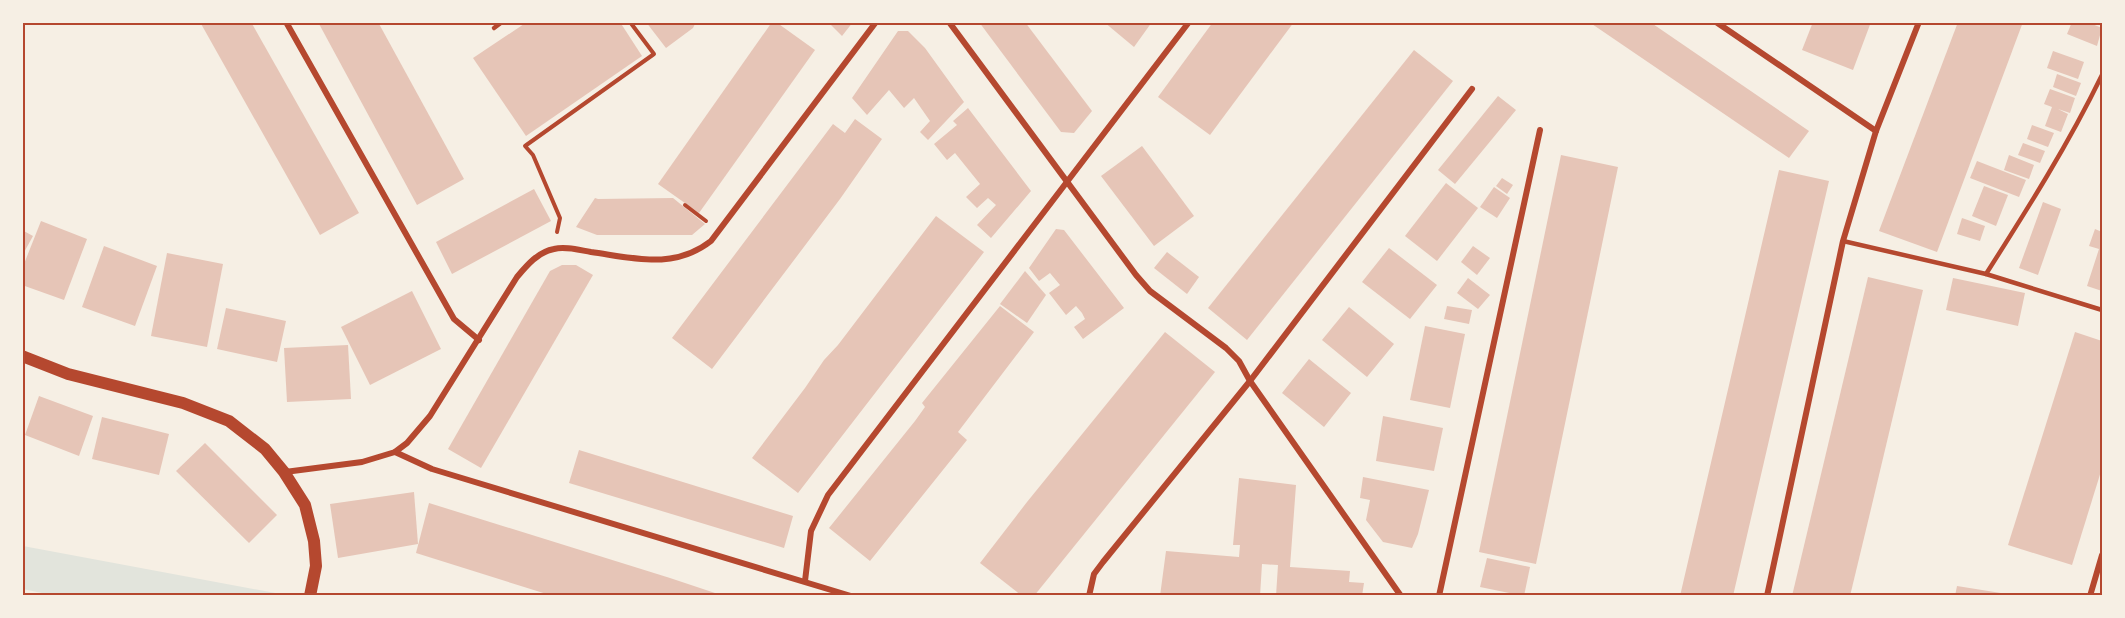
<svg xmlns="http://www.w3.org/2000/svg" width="2125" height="618" viewBox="0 0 2125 618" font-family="Jost,sans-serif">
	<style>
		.green { fill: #e2e4dc }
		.building { fill: #e6c5b7 }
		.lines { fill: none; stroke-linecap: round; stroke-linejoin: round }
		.path { stroke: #b5482f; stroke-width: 4 }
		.service { stroke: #b5482f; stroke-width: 4.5 }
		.minor { stroke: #b5482f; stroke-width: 6 }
		.secondary { stroke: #b5482f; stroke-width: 12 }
		.neatline { fill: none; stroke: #b5482f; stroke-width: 2 }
	</style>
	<rect width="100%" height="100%" fill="#f6efe4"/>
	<polygon class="green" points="22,546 23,546 286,595 56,596 23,589"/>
	<g class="building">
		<polygon points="200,22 251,22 359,213 320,235"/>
		<polygon points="318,22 378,22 464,179 417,205"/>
		<polygon points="527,22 620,22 642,56 526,136 473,58"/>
		<polygon points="646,22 696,22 693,28 666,48"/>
		<polygon points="772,22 776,22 815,50 699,213 658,184"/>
		<polygon points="828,22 853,22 842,36"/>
		<polygon points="979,22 1025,22 1092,111 1074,133 1061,132"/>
		<polygon points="1104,22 1152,22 1134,47"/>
		<polygon points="1213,22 1294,22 1210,135 1158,97"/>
		<polygon points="1589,22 1650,22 1809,131 1789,158"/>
		<polygon points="1813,22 1871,22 1853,70 1802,50"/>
		<polygon points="1958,22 2023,22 1937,252 1879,231"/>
		<polygon points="2072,22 2087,22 2102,28 2097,46 2067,34"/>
		<polygon points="898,31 908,31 925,48 964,102 928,140 920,132 930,121 914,98 904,108 889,90 867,115 852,98"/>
		<polygon points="1414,50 1453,81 1247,340 1208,308"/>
		<polygon points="2053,51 2084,62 2078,79 2047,68"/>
		<polygon points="2057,74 2081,83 2076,96 2053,87"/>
		<polygon points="2050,89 2075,98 2070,113 2058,109 2068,114 2061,132 2045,126 2052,107 2044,104"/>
		<polygon points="1498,96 1516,110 1455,184 1438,170"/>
		<polygon points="968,108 1031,191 991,238 977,225 996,205 988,198 977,208 966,197 980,184 955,153 947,160 934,144 957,125 953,121"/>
		<polygon points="855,119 882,139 840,199 712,369 672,338 833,124 845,133"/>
		<polygon points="2032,125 2054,133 2048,147 2027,139"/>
		<polygon points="2023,143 2045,151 2040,163 2018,155"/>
		<polygon points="1142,146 1194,216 1154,246 1101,176"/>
		<polygon points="1561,155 1618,167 1536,564 1479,552"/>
		<polygon points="2009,155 2034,165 2029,179 2004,170"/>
		<polygon points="1977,161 2026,180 2019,197 1970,178"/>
		<polygon points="1779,170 1829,181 1807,276 1733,596 1680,596"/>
		<polygon points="1502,178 1513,185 1507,194 1496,186"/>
		<polygon points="1446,183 1478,208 1437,261 1405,236"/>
		<polygon points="1984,186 2008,195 1996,226 1972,216"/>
		<polygon points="1494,187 1510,198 1497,218 1480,207"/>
		<polygon points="534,189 551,221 452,274 436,242"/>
		<polygon points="595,198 598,199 673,198 705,224 692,235 597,235 576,227"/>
		<polygon points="2043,202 2061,209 2038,275 2019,268"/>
		<polygon points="936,216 984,252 798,493 752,458 805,388 824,360 838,345"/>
		<polygon points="1962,218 1985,226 1980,241 1957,234"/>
		<polygon points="41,221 87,239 64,300 22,285 22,269"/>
		<polygon points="1056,229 1064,230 1124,308 1083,339 1074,327 1085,319 1082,313 1076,306 1066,315 1049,293 1060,285 1050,273 1039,281 1029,268"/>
		<polygon points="2095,229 2102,232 2102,291 2087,286 2099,249 2089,246"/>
		<polygon points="22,230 33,236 22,256"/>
		<polygon points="104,246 157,266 135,326 82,307"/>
		<polygon points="1473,246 1490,258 1477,275 1461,262"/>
		<polygon points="1389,248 1437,285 1410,319 1362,282"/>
		<polygon points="1167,252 1199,277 1187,294 1154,268"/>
		<polygon points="167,253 223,264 207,347 151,336"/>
		<polygon points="562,265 576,265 593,275 481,468 448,449 550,271"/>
		<polygon points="1025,271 1046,295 1027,323 1000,304"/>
		<polygon points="1868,277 1923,290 1870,513 1850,596 1792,596"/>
		<polygon points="1468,278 1490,295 1478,309 1457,293"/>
		<polygon points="1953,278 2025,293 2018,326 1946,310"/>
		<polygon points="412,291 441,349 370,385 341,327"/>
		<polygon points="1000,306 1034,332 958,432 967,440 870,561 829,528 915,421 925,407 922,403"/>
		<polygon points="1447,306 1472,310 1469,324 1444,319"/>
		<polygon points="1349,307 1394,344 1367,377 1322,340"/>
		<polygon points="226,308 286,321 277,362 217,349"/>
		<polygon points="1425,326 1465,334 1450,408 1410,400"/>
		<polygon points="1165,332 1215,372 1034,596 1022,596 980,563 1027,502"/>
		<polygon points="2075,332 2102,341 2102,468 2072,565 2008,545"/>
		<polygon points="348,345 351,399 287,402 284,348"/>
		<polygon points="1309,359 1351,393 1324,427 1282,393"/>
		<polygon points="39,396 93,416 79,456 25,435"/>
		<polygon points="1383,416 1443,428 1434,471 1376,461"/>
		<polygon points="102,417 169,434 159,475 92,459"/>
		<polygon points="205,443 277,515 249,543 176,471"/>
		<polygon points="579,450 793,516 784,548 569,483"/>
		<polygon points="1363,477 1429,490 1418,534 1412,548 1383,542 1366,520 1370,500 1360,498"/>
		<polygon points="1239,478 1296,485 1290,567 1350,571 1349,582 1364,583 1362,596 1276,596 1278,565 1262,564 1260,596 1160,596 1166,551 1239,557 1240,545 1233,545"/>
		<polygon points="414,492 418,544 338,558 330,504"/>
		<polygon points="429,503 670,578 724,596 553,596 416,553"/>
		<polygon points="1487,558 1530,567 1524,596 1480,587"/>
		<polygon points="1957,586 2007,594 2007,596 1955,596"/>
	</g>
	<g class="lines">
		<g class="path">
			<polyline points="685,205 706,221"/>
			<polyline points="557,232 560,218 533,155 525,146 654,54 630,22"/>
		</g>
		<g class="service">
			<polyline points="494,28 502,22"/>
			<polyline points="1843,241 1986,274 2102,310"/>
			<path d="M1986,274c42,-66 82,-129 116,-199"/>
		</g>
		<g class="minor">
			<polyline points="286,22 454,319 479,340"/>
			<polyline points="949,22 1136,275 1150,291 1226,348 1239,361 1250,381 1401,596"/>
			<polyline points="1716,22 1876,131"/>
			<polyline points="395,452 432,469 851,596"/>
			<path d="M285,472l77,-10 33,-10 12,-9 23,-27 87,-139c10,-12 21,-25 37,-28 11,-3 25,1 37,3 43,6 83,18 120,-11l165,-219"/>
			<polyline points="805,581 811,531 828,495 1189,22"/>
			<polyline points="1089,596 1094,574 1103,562 1250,381 1472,89"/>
			<polyline points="1439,596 1540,130"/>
			<polyline points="1767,596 1843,241 1876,131 1919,22"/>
			<polyline points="2090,596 2102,555"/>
		</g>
		<polyline class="secondary" points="22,356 68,374 183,403 229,421 265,449 284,472 305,505 314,541 316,566 310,596"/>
	</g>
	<rect width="2125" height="618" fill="none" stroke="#f6efe4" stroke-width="48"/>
	<rect x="24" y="24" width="2077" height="570" class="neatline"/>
</svg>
